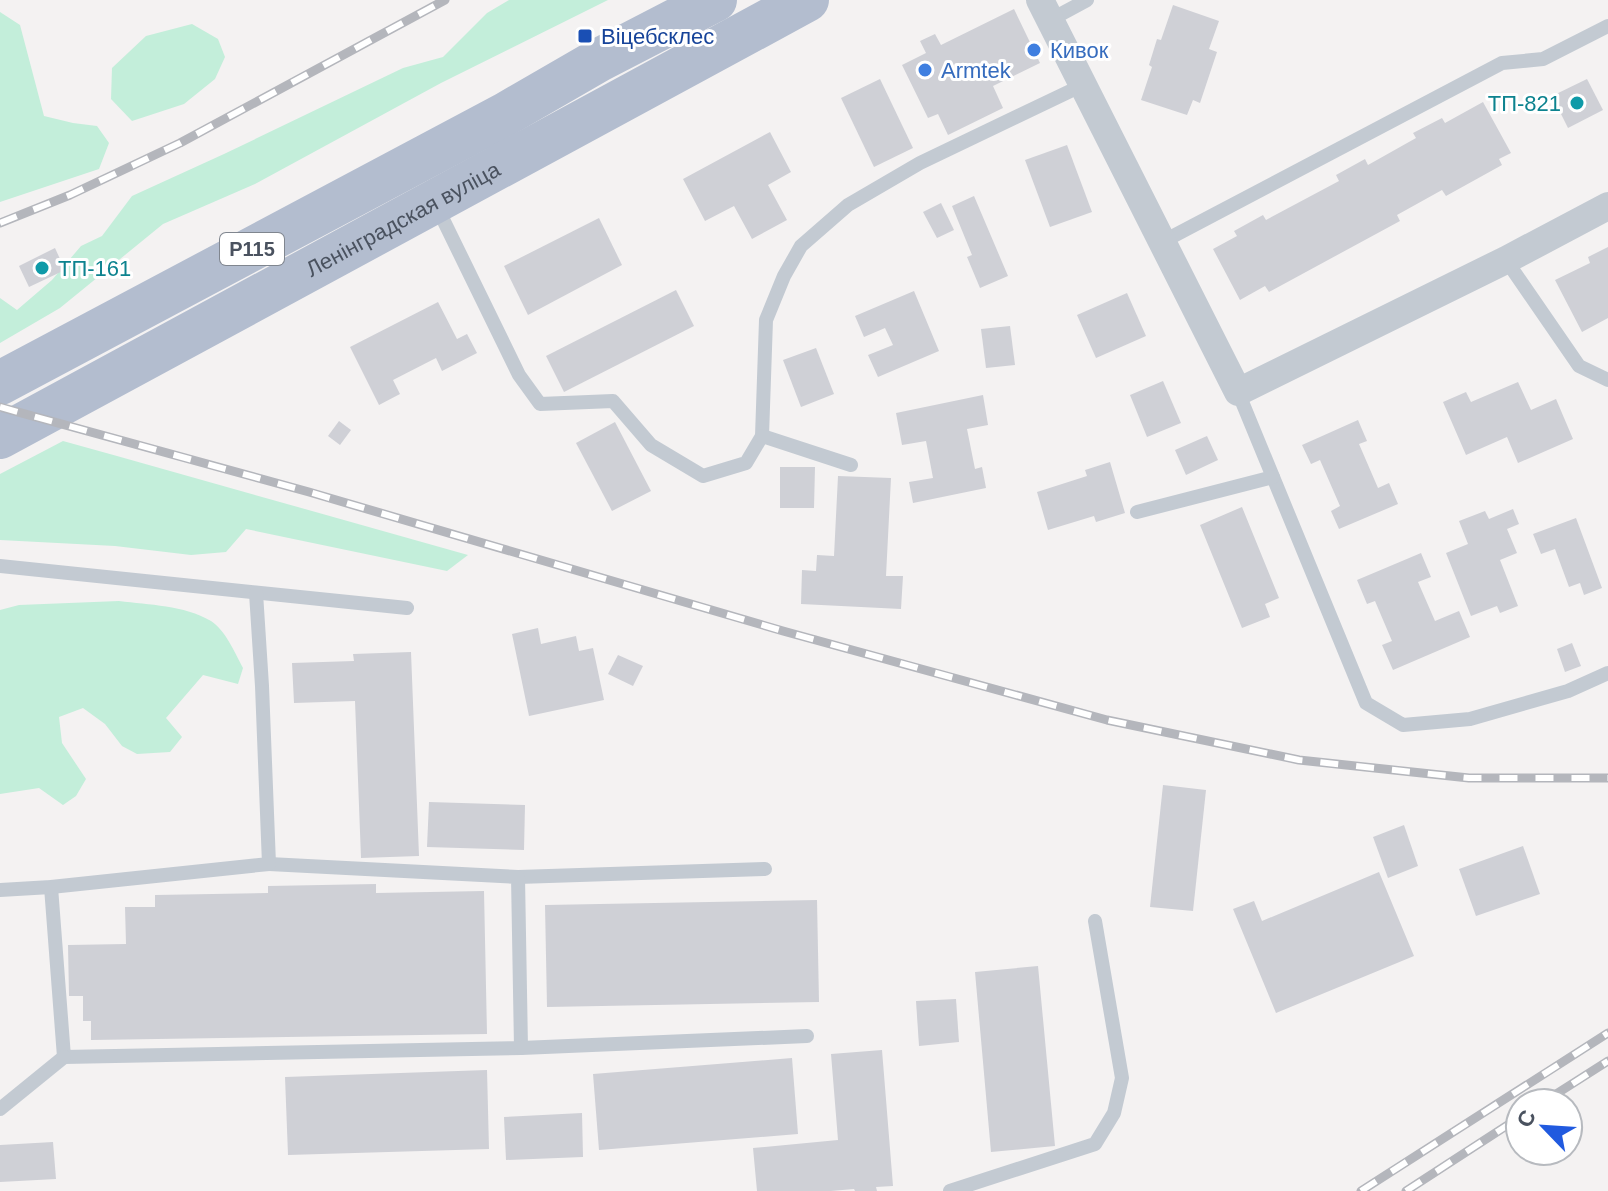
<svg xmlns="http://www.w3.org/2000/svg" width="1608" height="1191" viewBox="0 0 1608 1191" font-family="Arial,sans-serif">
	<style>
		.green { fill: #c3eeda }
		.building { fill: #cfd0d6 }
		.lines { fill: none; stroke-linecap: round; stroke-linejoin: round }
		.service { stroke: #c3cad2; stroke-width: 14 }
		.minor { stroke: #c3cad2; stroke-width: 28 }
		.primary { stroke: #b3bdcf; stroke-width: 44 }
		.rail-casing { stroke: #b4b6bc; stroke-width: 9 }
		.rail { stroke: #fff; stroke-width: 6; stroke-dasharray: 18; stroke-linecap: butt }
		.transit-dot { fill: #1a4fb4; stroke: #fff; stroke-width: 3 }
		.shop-dot { fill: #3f7fe0; stroke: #fff; stroke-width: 3 }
		.culture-dot { fill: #0f9aa8; stroke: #fff; stroke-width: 3 }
		.labels { text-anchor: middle; stroke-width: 6; stroke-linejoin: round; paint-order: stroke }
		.shield { fill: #fff; stroke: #80868f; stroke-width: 2 }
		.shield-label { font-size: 20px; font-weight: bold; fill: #4a525f }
		.transit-label { font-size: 22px; fill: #164399; stroke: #fff; text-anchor: start }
		.shop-label { font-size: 22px; fill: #366cbe; stroke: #fff; text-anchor: start }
		.culture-label { font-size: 22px; fill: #0d838f; stroke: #fff; text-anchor: end }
		.street-label { font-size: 22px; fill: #4a525f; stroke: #fff }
	</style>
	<rect width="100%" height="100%" fill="#f4f2f2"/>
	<g class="green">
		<polygon points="509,0 608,0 441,83 255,184 163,224 60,308 0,343 0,298 17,310 52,280 81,246 102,236 132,196 224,154 403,68 443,57 487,13"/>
		<polygon points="0,12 20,25 44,116 73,123 97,126 109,143 99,169 0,202"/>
		<polygon points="192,24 218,39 225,57 215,79 184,104 132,121 111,99 112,68 146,36"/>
		<polygon points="63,441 117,456 468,555 447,571 246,529 226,552 191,555 115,546 0,540 0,474"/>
		<path d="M119,601c30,4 65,4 92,20 15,10 24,32 32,47l-5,16 -35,-9 -37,43 16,19 -12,15 -33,2 -15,-8 -17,-22 -22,-16 -24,9 3,26 24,36 -10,17 -13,9 -24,-17 -39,6v-184l19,-5z"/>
	</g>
	<g class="building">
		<polygon points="1173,5 1219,21 1209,49 1217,52 1200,103 1193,100 1187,115 1141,100 1152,67 1149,65 1157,39 1161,40"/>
		<polygon points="1014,9 1040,63 993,86 1003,108 948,135 938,114 928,118 902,65 926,53 920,41 935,34 941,45"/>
		<polygon points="880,79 913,148 874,167 841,98"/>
		<polygon points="1587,79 1603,110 1568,128 1552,96"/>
		<polygon points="1483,102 1511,153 1499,159 1502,165 1446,196 1442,190 1397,215 1400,221 1269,292 1265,286 1240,300 1213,249 1237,236 1234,231 1263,215 1266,220 1339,181 1336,175 1365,159 1368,165 1416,138 1413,133 1442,118 1445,123"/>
		<polygon points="770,132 791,172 768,185 787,220 752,239 734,206 705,221 683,179"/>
		<polygon points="1067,145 1092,212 1050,227 1025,160"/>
		<polygon points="974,196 1008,276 980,288 967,257 972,255 952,206"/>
		<polygon points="941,203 954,230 937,238 923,212"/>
		<polygon points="599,218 622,265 528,315 504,266"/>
		<polygon points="1608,247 1608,318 1582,332 1555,280 1590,263 1588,257"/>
		<polygon points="55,248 65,270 29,287 19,266"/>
		<polygon points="676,290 694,326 564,392 546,356"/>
		<polygon points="914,291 939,351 878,377 868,355 893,345 885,328 864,337 855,316"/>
		<polygon points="1127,293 1146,336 1096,358 1077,315"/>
		<polygon points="438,302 457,339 467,334 477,353 442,371 436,358 393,380 400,394 379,405 350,347"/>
		<polygon points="1010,326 1015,365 986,368 981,329"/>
		<polygon points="816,348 834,394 801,407 783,360"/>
		<polygon points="1163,381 1181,423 1147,437 1130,395"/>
		<polygon points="1518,382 1531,410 1556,399 1573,439 1518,463 1507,437 1466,455 1443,402 1466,392 1471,402"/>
		<polygon points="983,395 988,425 967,429 975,469 982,467 986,488 913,503 909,482 933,478 926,441 902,445 896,413"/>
		<polygon points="1358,420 1367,441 1359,444 1378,488 1389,483 1398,504 1339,529 1331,511 1340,506 1320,460 1311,464 1302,445"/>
		<polygon points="339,421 351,430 340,445 328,436"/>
		<polygon points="615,422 651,491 612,511 576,443"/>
		<polygon points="1207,436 1218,460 1186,475 1175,450"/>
		<polygon points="1110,462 1125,513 1096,522 1094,516 1048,530 1037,492 1087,476 1085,470"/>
		<polygon points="780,467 815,467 814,508 780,508"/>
		<polygon points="838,476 891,478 886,576 903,576 901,609 801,604 802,570 816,571 817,555 834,556"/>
		<polygon points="1242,507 1279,598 1265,604 1270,617 1242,628 1200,525"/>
		<polygon points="1513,509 1519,524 1507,529 1517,553 1500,560 1518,606 1500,613 1497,606 1471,616 1446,553 1468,544 1459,521 1485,511 1489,519"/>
		<polygon points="1576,518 1602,588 1584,595 1580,583 1569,587 1555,549 1541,554 1533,534"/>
		<polygon points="1421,553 1431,577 1418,582 1435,621 1459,611 1470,637 1393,670 1382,645 1392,641 1375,601 1367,604 1357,580"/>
		<polygon points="538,628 541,644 576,636 579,651 593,648 604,700 529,716 512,634"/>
		<polygon points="1572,643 1581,666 1565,672 1557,649"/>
		<polygon points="411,652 419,856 361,858 355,701 294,703 292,663 354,661 353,654"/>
		<polygon points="618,655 643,666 633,686 608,674"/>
		<polygon points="1163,785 1206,790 1193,911 1150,907"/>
		<polygon points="429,802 525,805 524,850 427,847"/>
		<polygon points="1404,825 1418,866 1388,878 1373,837"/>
		<polygon points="1523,846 1540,894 1476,916 1459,869"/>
		<polygon points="1379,872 1414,956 1276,1013 1233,909 1254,901 1262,921"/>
		<polygon points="376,884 376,893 484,891 487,1034 91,1040 91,1021 83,1021 83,996 69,996 68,945 126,944 125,907 155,907 155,895 268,893 268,886"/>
		<polygon points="817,900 819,1002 547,1007 545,905"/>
		<polygon points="1038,966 1055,1146 991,1152 975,972"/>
		<polygon points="956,999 959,1042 919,1046 916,1001"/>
		<polygon points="882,1050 893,1186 876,1187 877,1191 855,1191 854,1189 831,1191 757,1191 753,1148 838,1140 831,1054"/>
		<polygon points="792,1058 798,1134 599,1150 593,1074"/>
		<polygon points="487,1070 489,1149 288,1155 285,1077"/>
		<polygon points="582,1113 583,1157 506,1160 504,1117"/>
		<polygon points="53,1142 56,1179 0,1182 0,1145"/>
	</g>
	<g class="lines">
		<g class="service">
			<polyline points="1050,20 1087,0"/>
			<polyline points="436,205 519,375 540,404 613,401 651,445 703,476 746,463 762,436 766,320 784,276 801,246 848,205 920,163 1083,85"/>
			<polyline points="1162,242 1502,63 1543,59 1608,26"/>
			<polyline points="1506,260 1579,366 1608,380"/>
			<polyline points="1238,392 1366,703 1403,725 1470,719 1568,691 1608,673"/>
			<polyline points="762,436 851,465"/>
			<polyline points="1137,512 1273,477"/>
			<polyline points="0,566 407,608"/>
			<polyline points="518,877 765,869"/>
			<polyline points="51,887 64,1057 521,1048 518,877 269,864"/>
			<polyline points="0,890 51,887 269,864 262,686 256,593"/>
			<polyline points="521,1048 807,1036"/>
			<polyline points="0,1109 64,1057"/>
			<polyline points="950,1191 1095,1144 1114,1113 1122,1078 1095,921"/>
		</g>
		<polyline class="minor" points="1040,0 1238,392 1506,260 1608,206"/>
		<g class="primary">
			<polyline points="0,383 504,115 599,60 715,0"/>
			<path id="s1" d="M0,437l807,-437"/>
		</g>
		<g class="rail-casing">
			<g id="rail">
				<polyline points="0,223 70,195 180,143 445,0"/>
				<polyline points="0,407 309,492 783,631 1107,720 1299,760 1469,778 1608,778"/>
				<polyline points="1542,1103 1608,1061"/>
				<polyline points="1361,1191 1608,1033"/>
				<polyline points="1406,1191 1520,1117"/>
			</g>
		</g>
		<use href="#rail" class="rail"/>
	</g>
	<rect class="transit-dot" x="577" y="28" width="16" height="16" rx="4"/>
	<g class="shop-dot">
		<circle cx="1034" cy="50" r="8"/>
		<circle cx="925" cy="70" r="8"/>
	</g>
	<g class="culture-dot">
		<circle cx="1577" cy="103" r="8"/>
		<circle cx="42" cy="268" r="8"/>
	</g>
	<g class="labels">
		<rect class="shield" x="220" y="233" width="64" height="32" rx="6"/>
		<g class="shield-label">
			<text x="252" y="256">Р115</text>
		</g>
		<g class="transit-label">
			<text x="601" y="44">Віцебсклес</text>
		</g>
		<g class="shop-label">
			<text x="1050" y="58">Кивок</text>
			<text x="941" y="78">Armtek</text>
		</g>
		<g class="culture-label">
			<text x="1561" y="111">ТП-821</text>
			<text x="58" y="276" text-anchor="start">ТП-161</text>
		</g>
		<g class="street-label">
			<text dy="8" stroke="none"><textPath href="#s1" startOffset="458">Ленінградская вуліца</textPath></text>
		</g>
	</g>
	<g transform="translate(1544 1127) rotate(295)"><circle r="38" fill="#ffffff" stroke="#b7babf" stroke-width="2"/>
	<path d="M0-6L14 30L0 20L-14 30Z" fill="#215adf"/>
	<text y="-12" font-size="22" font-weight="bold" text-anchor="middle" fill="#4a525f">С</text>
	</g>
</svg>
